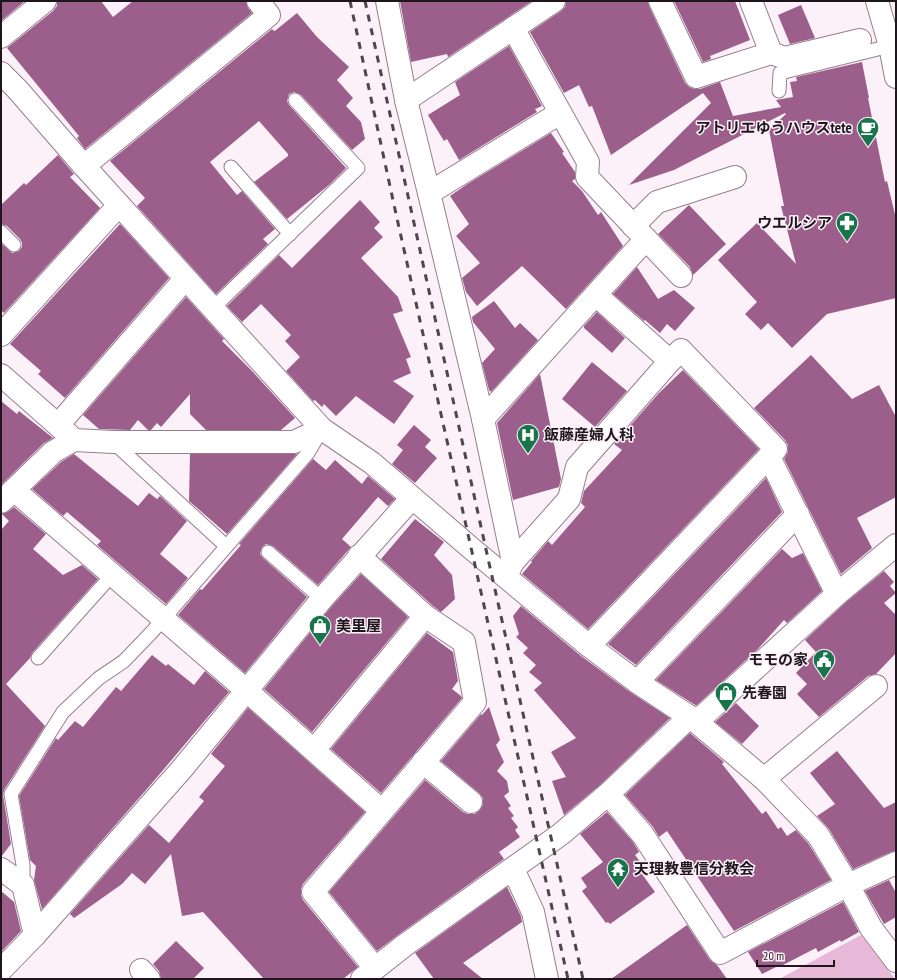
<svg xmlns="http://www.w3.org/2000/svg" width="897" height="980" viewBox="0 0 897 980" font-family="'PT Sans Narrow','Noto Sans JP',sans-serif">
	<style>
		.green { fill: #e8b8d9 }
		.building { fill: #9c5e8b }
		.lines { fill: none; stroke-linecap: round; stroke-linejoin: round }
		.lane-casing { stroke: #977e8f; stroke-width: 15 }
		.street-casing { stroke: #977e8f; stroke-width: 24 }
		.secondary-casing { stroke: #977e8f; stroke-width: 24 }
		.lane { stroke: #fff; stroke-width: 13 }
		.street { stroke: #fff; stroke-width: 22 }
		.secondary { stroke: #fff; stroke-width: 22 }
		.rail { stroke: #4f454c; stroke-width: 3; stroke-dasharray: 7 7; stroke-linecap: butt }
		.labels { text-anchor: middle; stroke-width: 3; stroke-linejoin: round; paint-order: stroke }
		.poi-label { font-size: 15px; font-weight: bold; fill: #1f151c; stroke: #fcf1f8; text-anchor: start }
	</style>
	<rect width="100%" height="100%" fill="#fcf1f8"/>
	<polygon class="green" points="861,935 895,979 779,979"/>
	<g class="building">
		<polygon points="1,1 25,1 1,21"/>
		<polygon points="57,1 101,1 113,17 133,1 246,1 248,8 252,13 85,149 77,138 79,136 7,48 53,11 57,6"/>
		<polygon points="400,1 532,1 448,57 447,54 411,62"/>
		<polygon points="566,1 648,1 649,6 685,83 689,87 694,89 700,89 720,82 733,116 781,107 776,100 793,97 790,82 797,81 796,77 862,62 869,98 868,98 885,182 887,181 896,219 896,298 827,314 792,348 768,323 761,330 745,314 757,302 718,260 757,223 796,264 781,206 784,206 769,130 786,114 785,113 674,170 629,185 711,103 703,93 611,155 592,106 589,107 579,85 564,93 530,32 561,11 565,7"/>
		<polygon points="674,1 735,1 750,40 710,56 711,59 703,62"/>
		<polygon points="801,5 815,38 790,44 778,15"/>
		<polygon points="297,13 317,37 349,67 337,80 353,98 346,106 361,122 365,139 352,150 301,95 294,92 289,94 287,101 289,105 346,168 329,185 287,219 254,182 288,156 288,154 259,121 210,162 237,195 242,191 275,229 263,239 268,244 216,294 137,206 145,198 110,161 272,29 274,31 276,30"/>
		<polygon points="509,46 542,106 535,109 537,112 459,160 447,139 444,141 428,115 460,95 455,82"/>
		<polygon points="551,133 564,152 562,153 575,172 575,179 572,181 582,191 598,215 601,212 623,246 566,309 522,266 477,306 466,292 462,278 480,263 456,236 469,224 450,196 469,183"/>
		<polygon points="58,155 74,174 70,177 100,208 4,313 1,310 1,243 12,253 19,251 22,247 22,243 20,239 7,226 1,224 1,205 24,183 26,185"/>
		<polygon points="360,200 380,222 374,228 383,237 361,258 398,297 403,311 393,314 411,357 406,359 411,373 393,381 414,396 394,424 356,396 336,416 324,404 322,407 315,400 313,401 286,371 300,357 285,341 291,335 261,304 242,322 227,306 279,255 292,268"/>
		<polygon points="689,205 726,244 693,275 690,267 658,234"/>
		<polygon points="120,224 169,278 65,398 38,374 41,371 10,344"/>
		<polygon points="637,267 658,299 674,290 695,308 675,331 667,324 660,333 645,320 644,321 613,294"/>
		<polygon points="186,297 224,339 222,341 252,371 295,418 281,430 206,430 190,414 190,394 161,427 157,423 151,430 148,430 138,420 130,430 99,429 83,415"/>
		<polygon points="494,301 515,328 520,323 538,340 491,392 489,390 482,363 495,349 473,322 472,317"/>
		<polygon points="597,312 625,338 612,353 584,328 584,326"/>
		<polygon points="811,355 852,399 879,385 896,417 896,497 857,518 872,548 841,574 784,459 788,452 788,445 785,440 754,408"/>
		<polygon points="592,362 627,391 595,427 562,399"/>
		<polygon points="683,370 759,449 588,629 522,574 532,562 531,561 548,541 552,545 585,507 581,503 584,491 622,450 614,444 659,393"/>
		<polygon points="540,374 561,479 559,487 513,500 497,423"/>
		<polygon points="1,401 17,414 19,411 53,438 44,443 1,485"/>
		<polygon points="414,425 431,440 425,447 437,458 415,483 392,464 403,450 397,445"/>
		<polygon points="74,454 138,506 149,493 157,499 160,496 187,521 160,554 188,578 166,604 97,545 101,541 67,512 63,516 32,489 61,462"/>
		<polygon points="190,454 297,454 227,534 189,501"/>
		<polygon points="313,459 326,470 335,460 362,484 368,476 395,499 388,506 378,497 342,539 351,547 318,585 273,546 266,544 262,547 260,554 263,558 307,597 245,673 178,615 200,589 202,590 241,545 239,544"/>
		<polygon points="766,478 782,512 636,665 608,644"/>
		<polygon points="14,507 46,534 33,549 63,575 82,565 98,579 32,653 30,658 6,684 45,726 4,790 3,795 11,844 1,857 1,530 9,521 2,514 9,511"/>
		<polygon points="415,519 444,542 434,555 452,575 455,599 441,612 433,606 381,559"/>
		<polygon points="782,549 792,558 803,553 822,591 787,623 784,620 758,649 697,705 695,705 656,680"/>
		<polygon points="884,571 894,582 890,586 896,593 884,603 896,615 896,653 876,674 868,676 819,717 797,694 807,684 796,673 816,652 805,640 845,603"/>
		<polygon points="361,574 408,617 312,732 264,689 331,607"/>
		<polygon points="521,606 581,656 630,692 670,718 600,785 564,815 552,781 566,777 551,752 576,738 534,690 542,683 529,672 536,665 523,653 528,648 516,637 519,634 513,616"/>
		<polygon points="427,633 453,652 458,681 452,689 461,696 462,698 381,793 331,749"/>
		<polygon points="152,655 166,666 168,664 194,685 205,671 229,692 153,782 42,909 34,880 36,866 30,860 19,796 56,738 58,740 75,721 83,727 116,687 121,691"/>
		<polygon points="736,703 759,726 742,744 715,722"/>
		<polygon points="489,707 500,740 496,745 504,762 497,771 507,781 509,792 504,796 511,806 508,808 514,816 511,818 518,827 515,830 520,837 499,852 504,859 398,935 377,951 329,892 425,780 463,812 468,814 475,814 480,810 483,804 483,798 479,793 441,761 481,714 482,715"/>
		<polygon points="248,708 365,812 303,884 301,889 301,895 303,900 358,967 343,979 264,979 203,912 182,916 171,854 145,884 132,873 122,884 74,918 70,914 149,825 169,843 204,801 199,797 225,766 211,754"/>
		<polygon points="690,733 724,762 722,764 762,814 766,811 778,829 781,827 787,836 796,830 808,843 831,880 734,931 667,831 659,837 653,827 625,795"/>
		<polygon points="837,751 884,808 896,802 896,851 891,852 853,869 829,829 817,816 835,804 810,773"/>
		<polygon points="607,812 633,842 639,852 635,855 644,867 639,870 655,892 610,924 608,922 606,923 582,891 587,887 581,878 603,862 580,834"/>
		<polygon points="889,880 896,893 896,917 884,924 865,891"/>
		<polygon points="507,887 521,916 522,922 463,963 483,979 434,979 415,953"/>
		<polygon points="1,891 14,902 21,931 1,952"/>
		<polygon points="843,902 859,932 841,942 840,940 818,952 816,948 781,966 780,965 762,974 748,952"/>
		<polygon points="687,925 710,960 717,965 727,979 611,979"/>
		<polygon points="176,941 204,968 193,979 161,979 159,971 153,964"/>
	</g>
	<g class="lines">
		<g class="lane-casing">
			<g id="lane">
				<polyline points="779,91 780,73 890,46"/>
				<polyline points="231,167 290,234"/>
				<polyline points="1,232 14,245"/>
				<polyline points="213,308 358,168 295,100"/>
				<polyline points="113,442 226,546"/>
				<polyline points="268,552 322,599"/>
				<polyline points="38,658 112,575"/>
				<polyline points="23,885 23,865 11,794 63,712 99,678 124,661 151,633 308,453 321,431"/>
			</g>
		</g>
		<g class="street-casing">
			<g id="street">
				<polyline points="387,1 406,100 429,193 483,419 513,562"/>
				<polyline points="660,1 696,77 771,53 785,58 860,40"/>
				<polyline points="751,1 771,53"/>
				<polyline points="513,28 588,162 587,177 681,276"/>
				<polyline points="1,37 45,1"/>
				<polyline points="1,73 17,89 84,166 322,429 372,463 472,549 589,646 637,682 693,719 764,779 818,835 848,885 871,928 896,961"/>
				<polyline points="406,100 554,1"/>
				<polyline points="84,166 269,15 258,1"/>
				<polyline points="429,193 560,113"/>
				<polyline points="633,226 657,202 735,177"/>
				<polyline points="1,335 119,205"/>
				<polyline points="1,375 69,435"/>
				<polyline points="483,419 646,239"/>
				<polyline points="58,425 185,279"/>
				<polyline points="769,457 837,594"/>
				<polyline points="14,490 246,690 382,811"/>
				<polyline points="1,502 53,452 74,440 113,442 294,442 322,429"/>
				<polyline points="508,572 513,562 569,499 577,467 670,361 596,295"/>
				<polyline points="589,646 776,449 681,350 670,361"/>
				<polyline points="637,682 798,514"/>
				<polyline points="314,750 425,616 359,556"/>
				<polyline points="423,762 471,802"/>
				<polyline points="764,779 876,686"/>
				<polyline points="608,794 643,835 720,953 848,885 896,863"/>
				<polyline points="1,869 23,885 35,935"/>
				<polyline points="513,869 533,912 547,979"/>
				<polyline points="375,968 313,892 475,702 464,642 425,616"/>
				<polyline points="1,970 35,935 181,770 322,599 412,498"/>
				<polyline points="141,970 149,979"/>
				<polyline points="362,979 405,945 561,834 608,794 684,722 703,716 837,594 896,545"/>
			</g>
		</g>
		<g class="secondary-casing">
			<polyline id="secondary" points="877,1 890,46 896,77"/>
		</g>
		<use href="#lane" class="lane"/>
		<use href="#street" class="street"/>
		<use href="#secondary" class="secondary"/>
		<g class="rail">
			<polyline points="350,1 396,214 568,979"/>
			<polyline points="365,1 489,563 583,979"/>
		</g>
	</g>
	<defs>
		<g id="cafe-pin" transform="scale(1.15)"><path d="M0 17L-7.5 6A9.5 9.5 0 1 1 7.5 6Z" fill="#18754b" stroke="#fcf1f8"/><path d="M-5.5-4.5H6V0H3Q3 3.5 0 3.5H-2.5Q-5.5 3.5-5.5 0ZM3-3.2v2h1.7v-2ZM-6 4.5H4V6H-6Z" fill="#fff"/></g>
		<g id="pharmacy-pin" transform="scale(1.15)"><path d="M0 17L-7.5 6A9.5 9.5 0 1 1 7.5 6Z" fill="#18754b" stroke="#fcf1f8"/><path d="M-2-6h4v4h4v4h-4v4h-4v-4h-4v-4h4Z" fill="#fff"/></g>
		<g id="hospital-pin" transform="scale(1.15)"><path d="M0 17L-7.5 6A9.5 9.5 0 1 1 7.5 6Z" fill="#18754b" stroke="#fcf1f8"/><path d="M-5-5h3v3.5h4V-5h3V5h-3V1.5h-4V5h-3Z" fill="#fff"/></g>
		<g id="shop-pin" transform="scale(1.15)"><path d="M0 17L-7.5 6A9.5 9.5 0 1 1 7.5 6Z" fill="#18754b" stroke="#fcf1f8"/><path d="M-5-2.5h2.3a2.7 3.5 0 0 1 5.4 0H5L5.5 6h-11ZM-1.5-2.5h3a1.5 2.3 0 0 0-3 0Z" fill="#fff"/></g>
		<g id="civic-pin" transform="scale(1.15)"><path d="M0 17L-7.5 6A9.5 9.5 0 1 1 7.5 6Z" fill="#18754b" stroke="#fcf1f8"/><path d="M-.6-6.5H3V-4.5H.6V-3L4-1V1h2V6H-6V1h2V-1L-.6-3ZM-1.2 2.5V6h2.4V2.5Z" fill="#fff"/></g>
		<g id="temple-pin" transform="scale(1.15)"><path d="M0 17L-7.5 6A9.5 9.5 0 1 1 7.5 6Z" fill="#18754b" stroke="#fcf1f8"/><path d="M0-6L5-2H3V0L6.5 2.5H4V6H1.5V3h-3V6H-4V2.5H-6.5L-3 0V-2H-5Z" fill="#fff"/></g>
	</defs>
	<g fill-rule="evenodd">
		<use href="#cafe-pin" x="868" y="128"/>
		<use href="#pharmacy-pin" x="847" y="223"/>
		<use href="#hospital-pin" x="528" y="435"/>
		<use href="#shop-pin" x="320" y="626"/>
		<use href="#civic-pin" x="824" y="660"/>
		<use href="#shop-pin" x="726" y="693"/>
		<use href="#temple-pin" x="618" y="869"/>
	</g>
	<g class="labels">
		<g class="poi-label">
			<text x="852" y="133" text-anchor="end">アトリエゆうハウスtete</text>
			<text x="832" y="228" text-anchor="end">ウエルシア</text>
			<text x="544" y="440">飯藤産婦人科</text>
			<text x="336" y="631">美里屋</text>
			<text x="808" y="665" text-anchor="end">モモの家</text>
			<text x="742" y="698">先春園</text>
			<text x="634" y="874">天理教豊信分教会</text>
		</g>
	</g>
	<rect width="897" height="980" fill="none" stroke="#1f151c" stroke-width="4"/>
	<path d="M757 960v6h77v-6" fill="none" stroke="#1f151c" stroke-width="2"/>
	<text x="763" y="960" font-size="12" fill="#1f151c" stroke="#fcf1f8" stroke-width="3" paint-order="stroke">20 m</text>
</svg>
